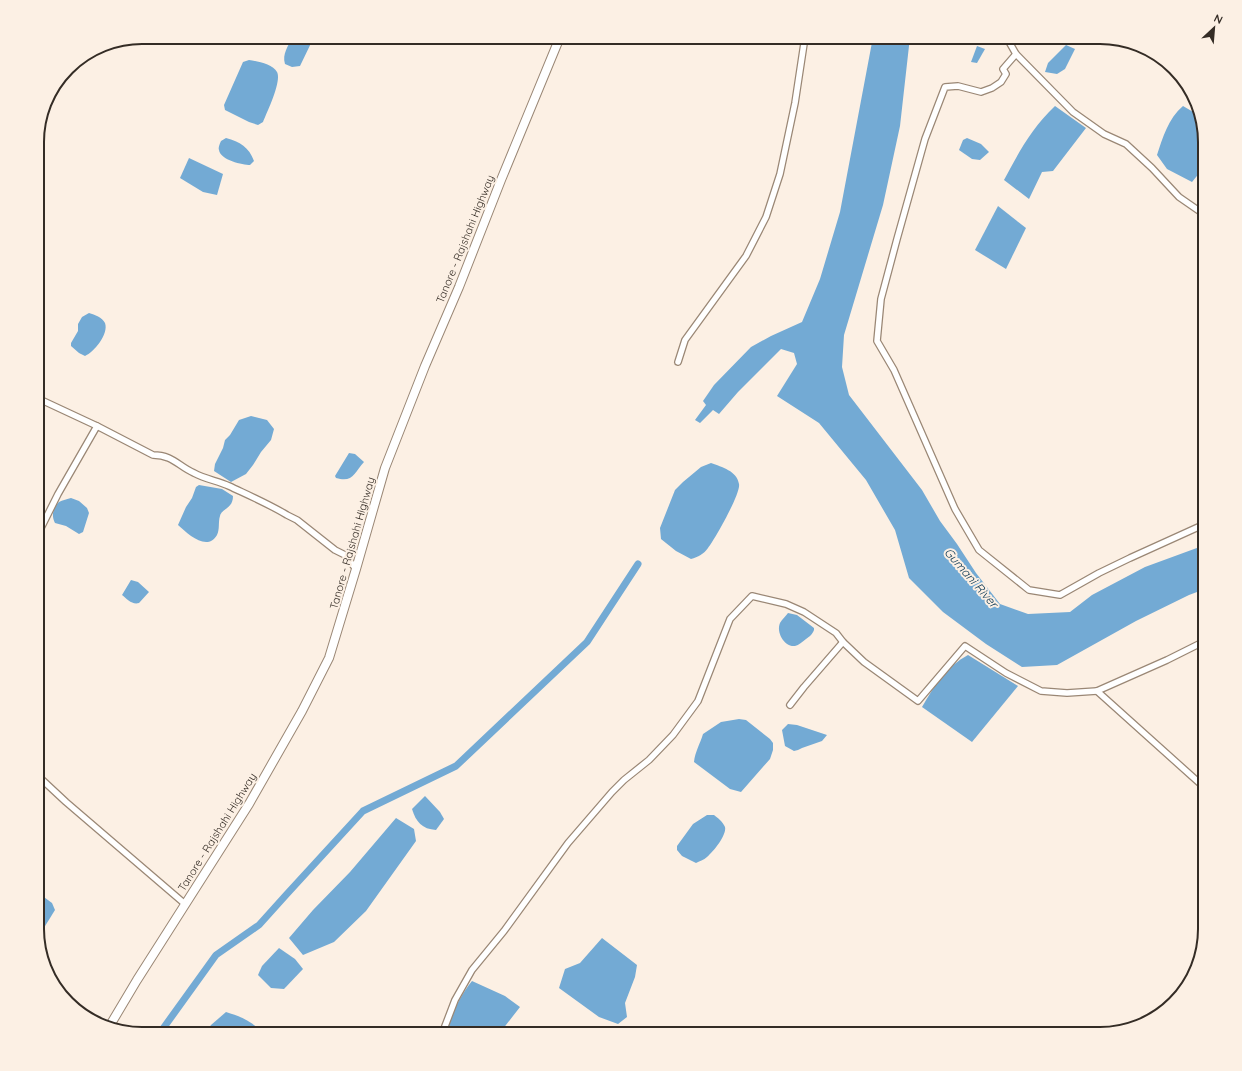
<svg xmlns="http://www.w3.org/2000/svg" width="1242" height="1071" viewBox="0 0 1242 1071" font-family="Quicksand,sans-serif">
	<style>
		.water { fill: #73aad4 }
		.lines { fill: none; stroke-linecap: round; stroke-linejoin: round }
		.canal { stroke: #73aad4; stroke-width: 7 }
		.minor-casing { stroke: #9a8775; stroke-width: 8 }
		.secondary-casing { stroke: #9a8775; stroke-width: 10 }
		.minor { stroke: #fff; stroke-width: 5.5 }
		.secondary { stroke: #fff; stroke-width: 8 }
		.labels { text-anchor: middle; stroke-width: 4; stroke-linejoin: round; paint-order: stroke }
		.street-label { font-size: 11px; fill: #342c25; stroke: #fcf0e4 }
		.water-label { font-size: 12px; font-style: italic; fill: #0a3754; stroke: #fcf0e4 }
		.rim { fill: none; stroke: #342c25; stroke-width: 2 }
	</style>
	<rect width="100%" height="100%" fill="#fcf0e4"/>
	<g class="water">
		<path d="M293,37h21l-14,29 -8,1 -7,-3c-3,-10 3,-18 8,-27z"/>
		<polygon points="873,37 910,37 900,126 883,205 844,335 842,367 849,395 922,490 940,521 957,544 976,573 1000,604 1028,614 1070,612 1092,595 1145,567 1205,545 1205,589 1189,595 1136,621 1057,665 1022,667 986,644 943,612 909,578 895,530 866,480 819,423 777,396 797,364 794,353 781,349 738,392 719,414 713,410 700,423 695,420 706,405 703,401 714,385 751,347 771,336 802,322 820,279 840,212"/>
		<polygon points="1066,45 1075,49 1065,69 1057,74 1045,72 1048,63"/>
		<polygon points="977,46 985,49 977,63 971,62"/>
		<path d="M249,60c8,1 24,4 28,12 5,9 -10,40 -14,50l-5,3 -9,-3 -24,-12 -1,-5 19,-43z"/>
		<path d="M1055,106l31,22 -33,43 -11,1 -13,27 -25,-19c15,-28 27,-51 51,-74z"/>
		<path d="M1183,106l17,10 5,26v24l-13,16 -25,-13 -10,-14c6,-18 11,-36 26,-49z"/>
		<path d="M226,138c14,4 23,9 28,23l-4,4c-7,0 -30,-5 -31,-15 -1,-2 1,-7 2,-9z"/>
		<polygon points="967,138 981,144 989,152 980,160 972,159 959,150 963,140"/>
		<polygon points="189,158 223,174 217,195 203,192 180,178"/>
		<polygon points="998,206 1026,228 1006,269 975,250"/>
		<path d="M89,313c6,2 13,4 16,10 4,11 -11,29 -20,33l-6,-3 -8,-7v-3l7,-12v-7l4,-7z"/>
		<polygon points="251,416 267,420 274,429 271,440 261,452 253,465 246,474 231,482 214,471 215,464 223,448 225,440 230,435 239,420"/>
		<path d="M349,453l6,1 9,8c-10,11 -11,21 -28,16l-1,-2z"/>
		<path d="M711,463c11,4 26,8 28,21 2,9 -24,55 -31,64 -4,6 -10,9 -17,11l-15,-8 -15,-12 -1,-11 15,-38 8,-8 18,-15z"/>
		<path d="M199,485l23,4 11,7c0,13 -11,12 -13,20 -2,6 0,13 -3,19 -10,17 -29,-1 -39,-10l8,-18 6,-9 4,-11z"/>
		<path d="M71,498l8,3 8,7 2,5 -6,19 -4,2 -13,-8 -11,-3c-4,-7 -2,-16 4,-21 3,-2 9,-3 12,-4z"/>
		<path d="M131,580l7,2 11,10 -10,11c-7,2 -12,-4 -17,-8z"/>
		<path d="M788,613l9,2 17,13v2c-2,5 -4,6 -8,9 -4,3 -7,6 -11,7 -11,1 -19,-14 -15,-23 2,-4 6,-7 8,-10z"/>
		<path d="M968,655l50,31 -46,56 -50,-35c12,-21 25,-41 46,-52z"/>
		<path d="M739,719l7,1 24,19 3,4v7l-3,9 -29,33 -11,-3 -36,-27c1,-10 6,-18 9,-28l18,-12z"/>
		<polygon points="788,724 797,725 827,735 822,741 802,748 798,750 794,751 785,746 782,730"/>
		<path d="M425,796l15,16 4,7 -8,11c-14,-1 -20,-8 -24,-21z"/>
		<path d="M707,815h7c4,3 9,7 11,12 2,8 -12,25 -18,30 -3,3 -8,4 -11,6l-14,-7 -5,-6v-4l16,-22z"/>
		<polygon points="396,818 414,829 416,841 366,911 334,942 303,955 289,938 313,910 350,872"/>
		<polygon points="37,892 52,903 55,910 42,931 37,935"/>
		<polygon points="602,938 637,965 635,977 625,1003 627,1017 618,1024 599,1017 559,988 565,969 580,963"/>
		<polygon points="279,948 295,959 303,969 284,989 271,988 258,975 262,966"/>
		<path d="M472,981l33,15 15,11 -21,27h-55c8,-19 15,-37 28,-53z"/>
		<path d="M226,1012c13,4 23,8 33,17l-3,5h-52l7,-9z"/>
	</g>
	<g class="lines">
		<polyline class="canal" points="161,1034 162,1030 216,955 259,925 286,895 363,811 456,766 587,642 638,564"/>
		<g class="minor-casing">
			<g id="minor">
				<polyline points="1007,37 1008,40 1016,54 1073,112 1104,134 1126,144 1152,168 1179,197 1205,215"/>
				<polyline points="1016,54 1003,69 1006,74 1001,82 992,88 981,92 958,86 945,87 925,139 897,239 881,299 877,341 894,370 955,509 979,550 1029,590 1060,595 1099,573 1130,558 1205,524"/>
				<polyline points="678,362 685,340 746,256 766,217 780,174 795,103 805,37"/>
				<polyline points="37,398 97,426"/>
				<path d="M37,536l21,-42 39,-68 56,29c20,0 25,11 41,18 11,6 24,8 35,13 19,9 40,18 58,29l10,5 38,30 10,5 11,14"/>
				<polyline points="790,705 804,687 843,642"/>
				<polyline points="37,775 66,802 185,904"/>
				<polyline points="1205,788 1097,691 1167,660 1205,641"/>
				<polyline points="442,1034 455,1000 472,970 504,931 568,843 612,792 624,780 649,760 673,735 698,701 730,619 752,596 786,604 804,612 836,633 843,642 864,662 918,701 965,646 1006,673 1041,691 1067,693 1097,691"/>
			</g>
		</g>
		<g class="secondary-casing">
			<polyline id="secondary" points="109,1027 137,980 249,804 302,711 329,658 356,569 385,468 425,366 459,287 501,180 560,37"/>
		</g>
		<use href="#minor" class="minor"/>
		<use href="#secondary" class="secondary"/>
	</g>
	<g class="labels">
		<g class="street-label">
			<text transform="translate(465 239) rotate(-68)" y="4">Tanore - Rajshahi Highway</text>
			<text transform="translate(352 543) rotate(-74)" y="4">Tanore - Rajshahi Highway</text>
			<text transform="translate(217 832) rotate(-58)" y="4">Tanore - Rajshahi Highway</text>
		</g>
		<g class="water-label">
			<text transform="translate(971 578) rotate(49)" y="4">Gumani River</text>
		</g>
	</g>
	<path d="M0 0H1242V1071H0ZM142 44H1100A98 98 0 0 1 1198 142V929A98 98 0 0 1 1100 1027H142A98 98 0 0 1 44 929V142A98 98 0 0 1 142 44Z" fill="#fcf0e4" fill-rule="evenodd"/>
	<path class="rim" d="M142 44H1100A98 98 0 0 1 1198 142V929A98 98 0 0 1 1100 1027H142A98 98 0 0 1 44 929V142A98 98 0 0 1 142 44Z"/>
	<g transform="translate(1214 28) rotate(26)" stroke="#fcf0e4" stroke-width="3" paint-order="stroke">
	<path d="M0-3L7 15L0 10L-7 15Z" fill="#342c25"/>
	<text y="-6" font-size="11" font-weight="bold" text-anchor="middle" fill="#342c25">N</text>
	</g>
</svg>
